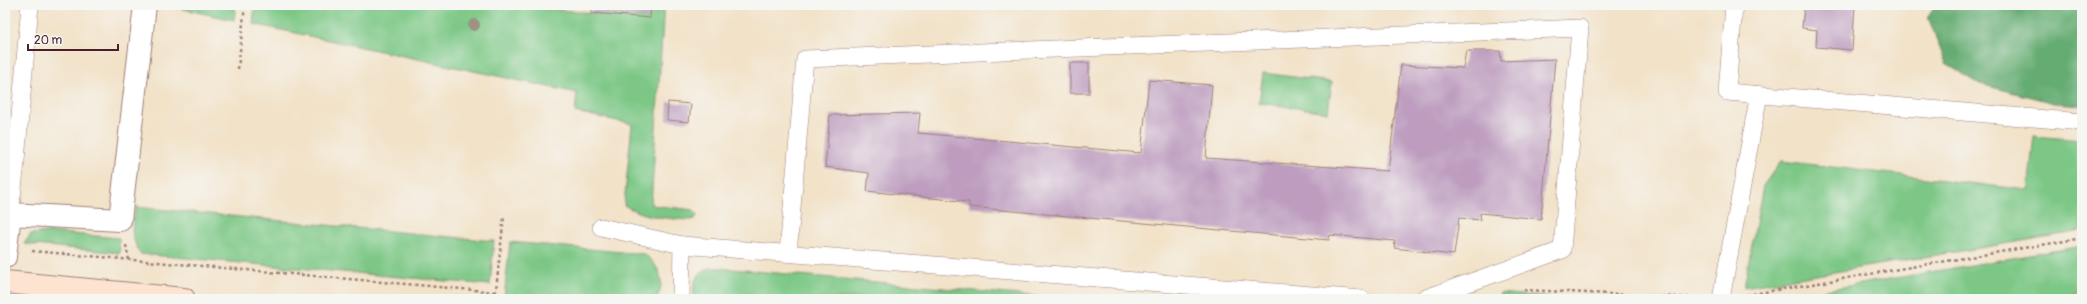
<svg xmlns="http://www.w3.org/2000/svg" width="2087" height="304" viewBox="0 0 2087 304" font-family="Pangolin,sans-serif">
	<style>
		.green { fill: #7cc785; stroke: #637358 }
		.forest { fill: #65ac72; stroke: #58664e }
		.building { fill: #bd9cbf }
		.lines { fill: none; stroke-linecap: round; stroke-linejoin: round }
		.service-casing { stroke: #9e807a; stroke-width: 18 }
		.minor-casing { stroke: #9e807a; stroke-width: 24 }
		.secondary-casing { stroke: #9e807a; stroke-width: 24 }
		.path { stroke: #9e807a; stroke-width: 2.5; stroke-dasharray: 3 3; stroke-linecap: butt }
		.service { stroke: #fff; stroke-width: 17 }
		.minor { stroke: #fff; stroke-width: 22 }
		.secondary { stroke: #fde4d1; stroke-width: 22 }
		.tree { fill: #9e9280 }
	</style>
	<rect width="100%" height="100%" fill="#f6f6f2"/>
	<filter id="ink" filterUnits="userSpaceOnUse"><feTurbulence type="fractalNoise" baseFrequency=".025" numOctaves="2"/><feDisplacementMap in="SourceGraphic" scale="8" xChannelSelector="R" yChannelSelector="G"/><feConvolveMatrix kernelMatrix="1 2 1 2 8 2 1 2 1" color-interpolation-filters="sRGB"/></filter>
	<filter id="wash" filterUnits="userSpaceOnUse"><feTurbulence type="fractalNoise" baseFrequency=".012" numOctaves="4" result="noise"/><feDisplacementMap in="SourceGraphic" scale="16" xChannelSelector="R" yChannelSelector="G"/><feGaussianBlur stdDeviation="0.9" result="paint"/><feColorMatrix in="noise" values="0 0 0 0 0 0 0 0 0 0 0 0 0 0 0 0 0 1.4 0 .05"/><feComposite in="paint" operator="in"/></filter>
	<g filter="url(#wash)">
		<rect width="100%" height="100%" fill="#f2e2c8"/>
		<g class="green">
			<polygon points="169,5 236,5 234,20 169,6"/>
			<path d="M255,5h250l144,13 2,-13h13l-13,200 43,5 3,5 -2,4 -5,1c-24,-2 -44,-2 -66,-15l8,-81 -57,-12 2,-19 -324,-69z"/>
			<polygon points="1263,73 1332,82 1328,112 1259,103"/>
			<polygon points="2034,136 2082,140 2082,231 1744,287 1763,186 1781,161 2028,190"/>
			<path d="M136,207l358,34 -4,44 -350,-31c-10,-20 -9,-26 -4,-47z"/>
			<polygon points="48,232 119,238 120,253 24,244 31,234"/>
			<path d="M510,242l134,12c15,11 23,28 12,45h-152z"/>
			<polygon points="2082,246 2082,288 2064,299 1773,299"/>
			<path d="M710,268h11l343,31h-370c-2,-15 1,-25 16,-31z"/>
			<polygon points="1500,293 1566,299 1499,299"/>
		</g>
		<polygon class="forest" points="1936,5 2082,5 2082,105 2054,103 1980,84 1946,64 1928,17"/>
		<g id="blocks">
			<g class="building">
				<polygon points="592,5 651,5 650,18 592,13"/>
				<polygon points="1798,5 1855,5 1852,50 1816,47 1817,30 1802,28 1804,7"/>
				<polygon points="1466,51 1500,51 1501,61 1555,59 1541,219 1480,213 1481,220 1459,218 1454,255 1394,248 1395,241 1330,235 1329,240 969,207 969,202 867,191 869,173 825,167 830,115 920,113 918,133 1141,153 1149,80 1212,85 1206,158 1388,171 1401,65 1463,68"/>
				<rect x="1070" y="63" width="19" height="30"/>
				<polygon points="668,102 691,104 689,122 667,120"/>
			</g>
		</g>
	</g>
	<g filter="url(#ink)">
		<use href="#blocks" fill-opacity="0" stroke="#9e807a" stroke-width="1"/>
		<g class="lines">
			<g class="service-casing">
				<g id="service">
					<polyline points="1734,5 1727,92 2082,122"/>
					<polyline points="5,171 15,171 10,214"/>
					<polyline points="15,171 30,5"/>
					<polyline points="601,227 682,245 681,299"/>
					<polyline points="682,245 1362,299"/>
					<polyline points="788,253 805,59 1580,28 1562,250 1423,299"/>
					<polyline points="1721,299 1759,94"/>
				</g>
			</g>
			<g class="minor-casing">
				<polyline id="minor" points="5,257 10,214 120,220 145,5"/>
			</g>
			<g class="secondary-casing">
				<polyline id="secondary" points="5,282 184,299"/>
			</g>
			<g class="path">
				<polyline points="238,69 245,5"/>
				<polyline points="126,245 129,260"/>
				<polyline points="32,251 496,292"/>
				<polyline points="1524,290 1697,298"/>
				<polyline points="1747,295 2082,238"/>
				<polyline points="495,299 504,216"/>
			</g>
			<use href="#service" class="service"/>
			<use href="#minor" class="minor"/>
			<use href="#secondary" class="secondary"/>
		</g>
		<circle class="tree" cx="474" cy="25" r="6"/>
	</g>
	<rect width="2087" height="304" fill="none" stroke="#f6f6f2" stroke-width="20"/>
	<path d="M28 44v6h90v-6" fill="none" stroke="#4a1f2b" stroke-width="2"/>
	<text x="34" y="44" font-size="12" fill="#4a1f2b" stroke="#f6f6f2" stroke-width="3" paint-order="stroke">20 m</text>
</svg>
